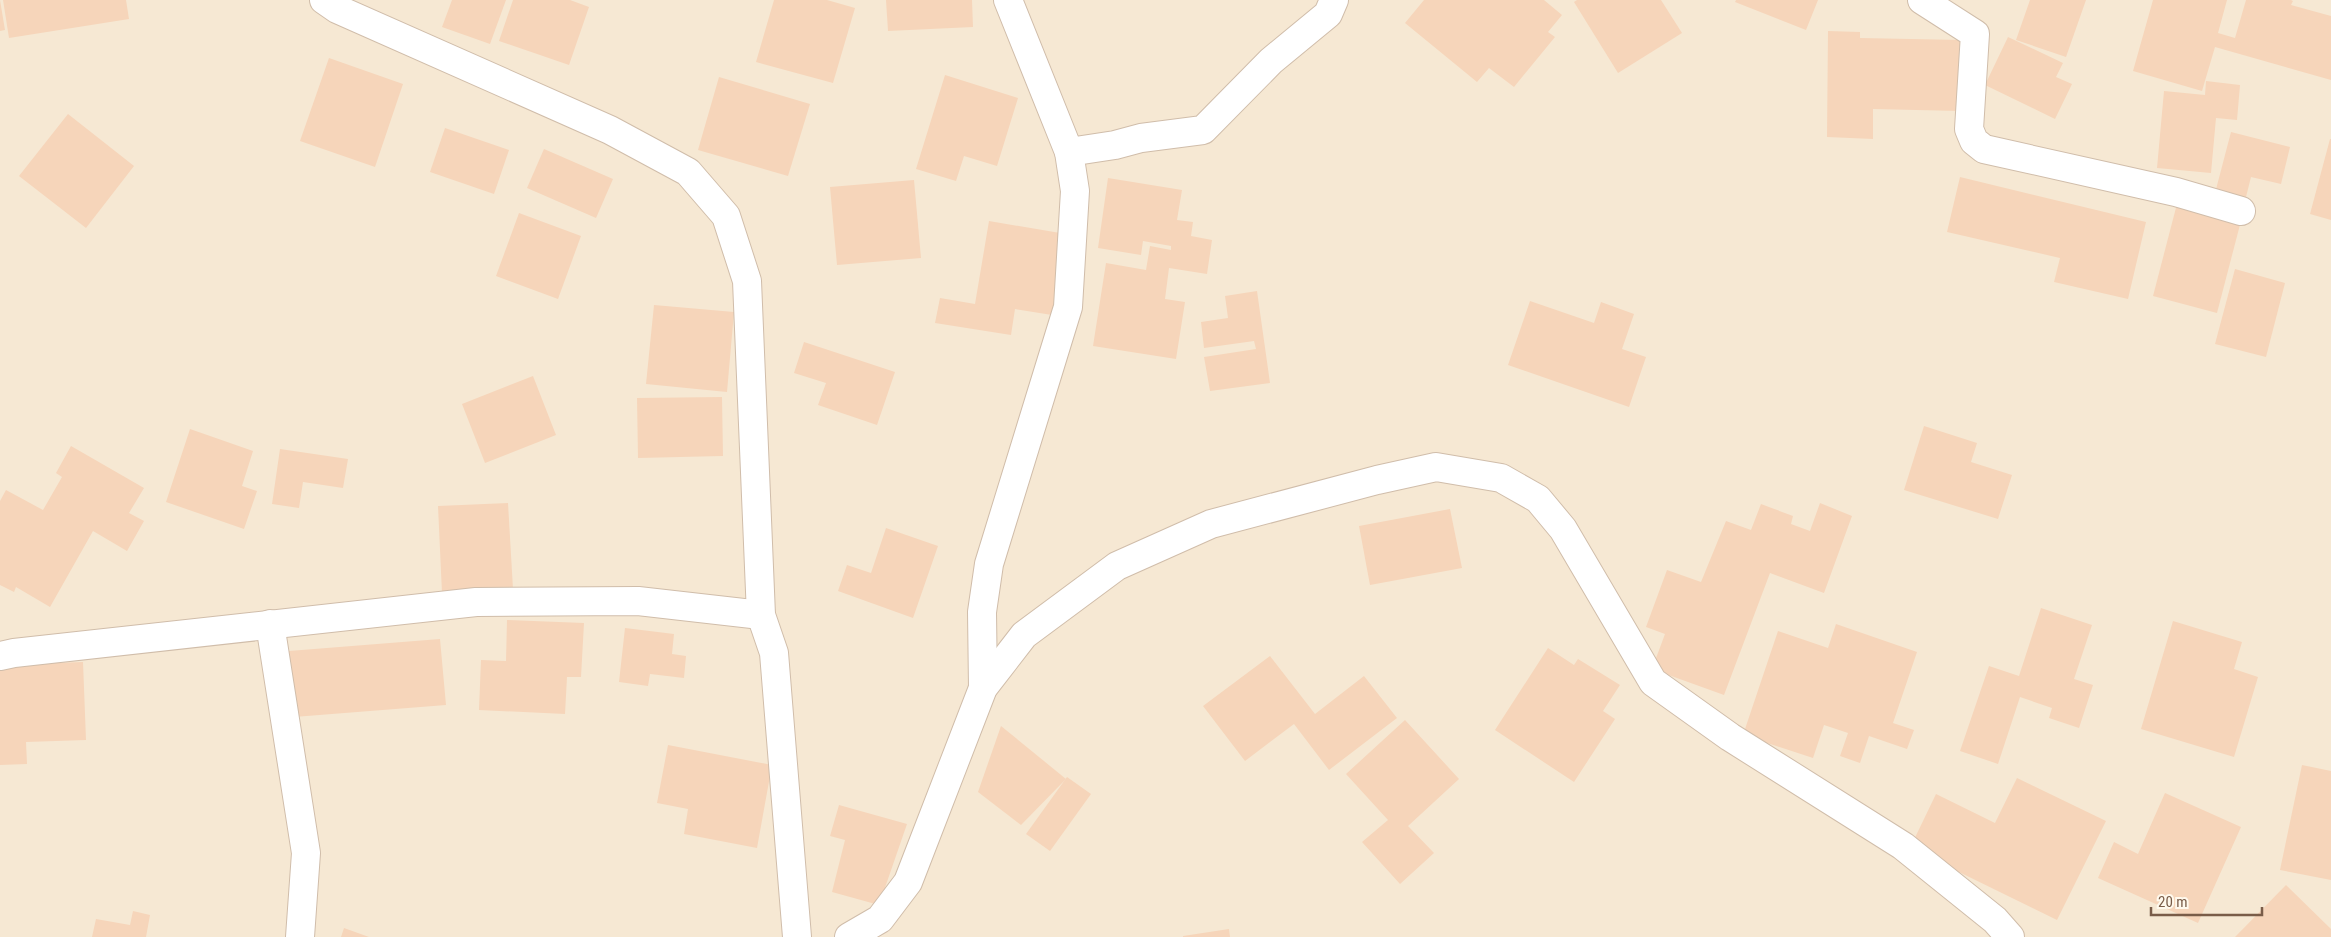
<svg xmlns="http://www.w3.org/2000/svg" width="2331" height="937" viewBox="0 0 2331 937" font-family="'Roboto Condensed',sans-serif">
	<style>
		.residential { fill: #f6e8d3 }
		.building { fill: #f6d5ba }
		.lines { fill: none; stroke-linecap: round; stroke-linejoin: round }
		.minor-casing { stroke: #d0bdaa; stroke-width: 30 }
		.minor { stroke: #fff; stroke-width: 28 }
	</style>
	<rect width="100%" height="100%" fill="#fef5e5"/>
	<rect class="residential" x="0" y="0" width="2331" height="937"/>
	<g class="building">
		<polygon points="0,0 5,30 0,31"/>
		<polygon points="3,0 126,0 129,19 9,38"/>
		<polygon points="452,0 506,0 490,44 442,27"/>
		<polygon points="513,0 570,0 589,7 569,65 499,41"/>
		<polygon points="774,0 827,0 855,8 833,83 756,62"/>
		<polygon points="886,0 972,0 973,27 888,31"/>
		<polygon points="1424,0 1544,0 1562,15 1548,32 1555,37 1514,87 1489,68 1477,82 1405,23"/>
		<polygon points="1577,0 1661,0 1682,33 1618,73 1574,2"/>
		<polygon points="1736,0 1818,0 1806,30 1735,2"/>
		<polygon points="2030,0 2086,0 2066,57 2016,40"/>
		<polygon points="2153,0 2227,0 2218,33 2235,38 2246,0 2291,0 2293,1 2291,5 2331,16 2331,80 2215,47 2202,91 2133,71"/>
		<polygon points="1828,31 1860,32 1860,38 1962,40 1960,111 1873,109 1873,139 1827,137"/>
		<polygon points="2008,37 2063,63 2056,77 2072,84 2055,119 1985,85"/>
		<polygon points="329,58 403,84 375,167 300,141"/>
		<polygon points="945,75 1018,98 997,166 964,156 956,181 916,169"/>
		<polygon points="719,77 810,104 788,176 698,150"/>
		<polygon points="2206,81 2240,85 2237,120 2216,118 2211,173 2157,168 2164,91 2205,95"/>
		<polygon points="68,114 134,166 86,228 19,176"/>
		<polygon points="445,128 509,150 494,194 430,172"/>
		<polygon points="2231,132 2290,147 2281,184 2251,177 2244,205 2214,197"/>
		<polygon points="2330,139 2331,139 2331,220 2310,214"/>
		<polygon points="544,149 613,179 596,218 527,188"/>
		<polygon points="1960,177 2146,222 2128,299 2054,282 2060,258 1947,232"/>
		<polygon points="1108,178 1182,190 1177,220 1193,222 1191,236 1212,240 1207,274 1169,268 1165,299 1185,302 1176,359 1093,346 1106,263 1146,270 1150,246 1171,250 1171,246 1143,241 1141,255 1098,248"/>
		<polygon points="914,180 921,258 837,265 830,187"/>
		<polygon points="2178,200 2242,217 2217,313 2153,296"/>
		<polygon points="519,213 581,236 558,299 496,276"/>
		<polygon points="989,221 1066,234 1052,315 1015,309 1011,335 935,323 940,298 975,304"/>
		<polygon points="2235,269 2285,283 2266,357 2215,344"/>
		<polygon points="1257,291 1270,383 1210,391 1204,357 1256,349 1254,341 1204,348 1201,322 1228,318 1225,296"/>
		<polygon points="1530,301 1594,323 1601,302 1634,314 1622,349 1646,357 1629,407 1508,365"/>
		<polygon points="654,305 734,312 727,392 646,384"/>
		<polygon points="804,342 895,372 877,425 818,405 826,383 794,373"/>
		<polygon points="533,376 556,435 485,463 462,404"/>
		<polygon points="722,397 723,456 638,458 637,398"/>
		<polygon points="1924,426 1977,443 1971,462 2012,475 1998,519 1904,490"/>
		<polygon points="190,429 253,451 242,486 257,491 244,529 166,502"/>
		<polygon points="71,446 144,488 129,513 144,521 127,551 93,531 50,607 16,587 14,592 0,585 0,501 6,490 43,510 62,477 56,473"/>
		<polygon points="280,449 348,459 343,488 303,482 299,508 272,504"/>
		<polygon points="508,503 513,589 442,593 438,506"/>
		<polygon points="1820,503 1852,516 1824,593 1770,573 1724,695 1652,669 1665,634 1646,627 1667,570 1701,582 1726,521 1751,530 1761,504 1793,516 1791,524 1810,531"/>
		<polygon points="1450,509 1462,568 1370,585 1359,526"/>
		<polygon points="886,528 938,546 913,618 838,591 847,565 871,573"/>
		<polygon points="2041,608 2092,625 2074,679 2093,685 2079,728 2049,718 2052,708 2020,697 1998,764 1960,751 1989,666 2019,676"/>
		<polygon points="507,620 584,623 581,677 567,677 565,714 479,710 481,660 506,661"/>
		<polygon points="2173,621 2242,642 2234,669 2258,677 2234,757 2141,729"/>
		<polygon points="1836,624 1917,652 1893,723 1914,730 1907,749 1869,736 1860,763 1840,756 1848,733 1824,725 1813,758 1743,735 1778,631 1828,648"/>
		<polygon points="625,628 674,634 672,654 686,656 684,678 650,674 648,686 619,682"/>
		<polygon points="440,639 446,705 294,717 289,651"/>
		<polygon points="1548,648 1574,665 1578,659 1620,685 1603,711 1615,719 1574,782 1495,730"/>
		<polygon points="1270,656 1315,714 1364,676 1397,718 1329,770 1294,724 1245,761 1203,706"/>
		<polygon points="83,662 86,740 26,742 27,764 0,765 0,665"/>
		<polygon points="1405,720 1459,779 1408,826 1434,853 1400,884 1362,842 1388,820 1346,774"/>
		<polygon points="1001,726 1066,779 1021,825 978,792"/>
		<polygon points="668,745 772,765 757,848 684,834 688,809 657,803"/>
		<polygon points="2302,765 2331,771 2331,880 2280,870"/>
		<polygon points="1067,777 1091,794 1050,851 1026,834"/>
		<polygon points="2017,778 2106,821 2057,920 1910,848 1936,794 1995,823"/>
		<polygon points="2165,793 2241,827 2198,923 2098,878 2114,842 2138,854"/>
		<polygon points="839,805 907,824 879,905 832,892 845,840 830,836"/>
		<polygon points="2286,885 2331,929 2331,937 2235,937"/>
		<polygon points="133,911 150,915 146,937 92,937 96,919 130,925"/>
		<polygon points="344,928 369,937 341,937"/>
		<polygon points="1229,929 1230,937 1183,937 1183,936"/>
	</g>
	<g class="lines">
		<g class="minor-casing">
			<g id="minor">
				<polyline points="324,0 337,9 610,130 688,172 726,216 747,281 761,615 774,653 797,937"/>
				<polyline points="1008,0 1069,152"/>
				<polyline points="1922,0 1975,34 1969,129 1974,141 1984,149 2176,192 2241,211"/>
				<polyline points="270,624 306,853 300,937"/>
				<polyline points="0,656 14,653 476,602 638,601 761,615"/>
				<polyline points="983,688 982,612 989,564 1068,307 1075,191 1069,152 1115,145 1141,138 1203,130 1271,61 1328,14 1334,0"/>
				<polyline points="849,937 880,919 908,882 983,688 1024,635 1117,566 1211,524 1377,480 1436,467 1501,478 1538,499 1563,529 1653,682 1730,737 1903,846 1995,920 2010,937"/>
			</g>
		</g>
		<use href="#minor" class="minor"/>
	</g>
	<path d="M2151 907v8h111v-8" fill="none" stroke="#795c48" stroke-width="2.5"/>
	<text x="2158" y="907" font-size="15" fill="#795c48" stroke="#fff9ed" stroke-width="4" paint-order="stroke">20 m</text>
</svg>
